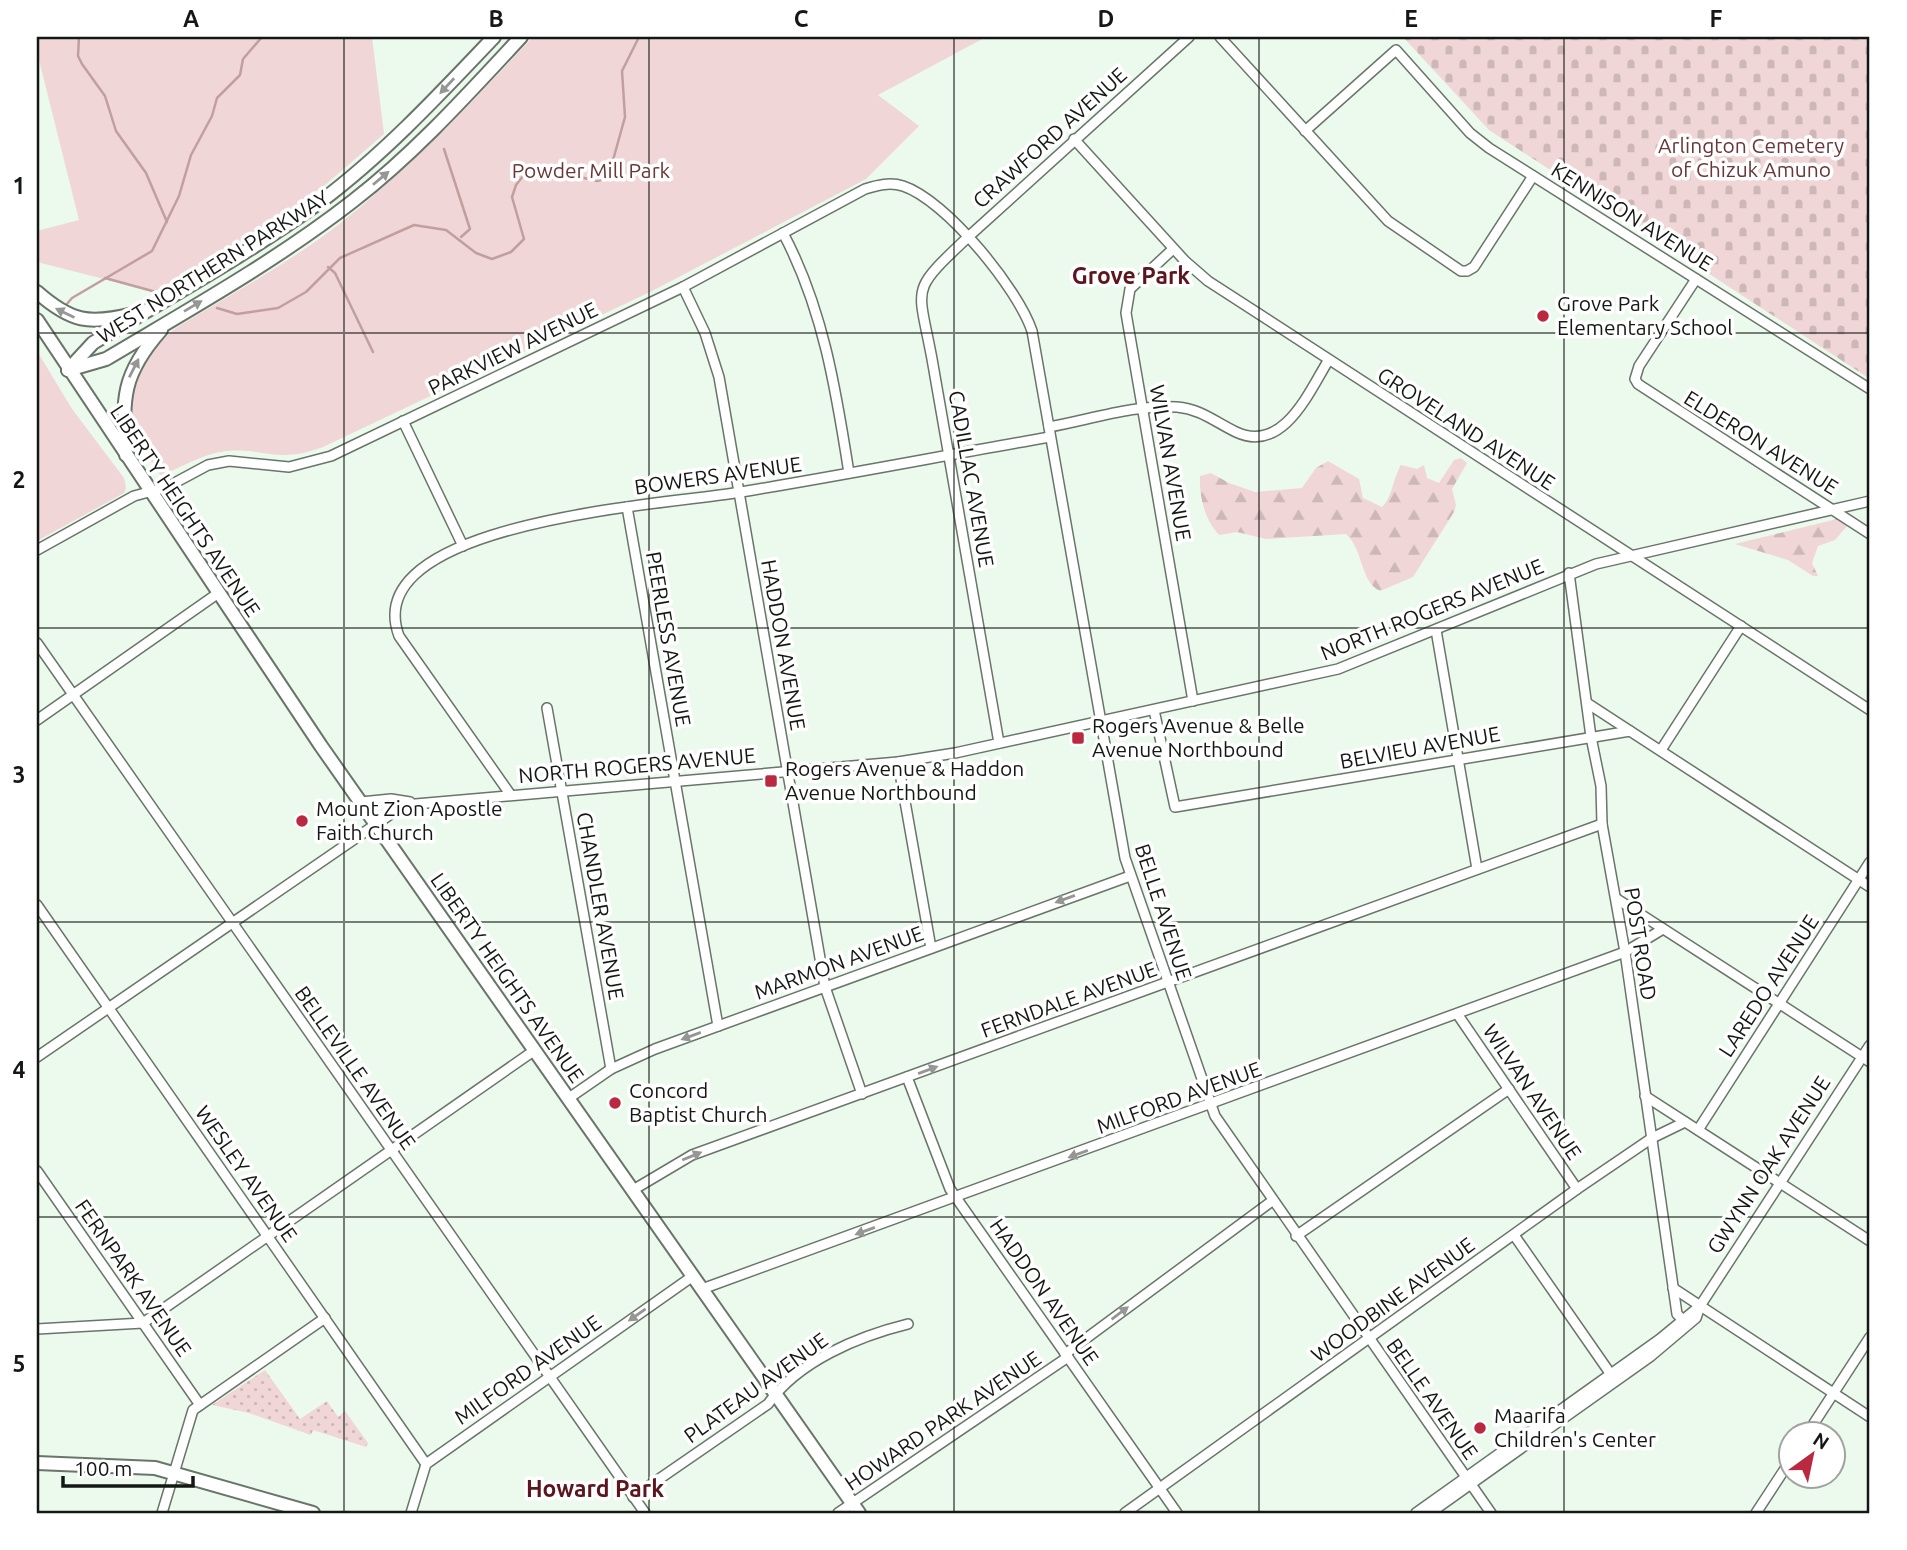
<svg xmlns="http://www.w3.org/2000/svg" width="1907" height="1550" viewBox="0 0 1907 1550" font-family="Ubuntu,sans-serif">
	<style>
		.forest { fill: url(#forest-firs) }
		.cemetery { fill: url(#cemetery-stones) }
		.park { fill: #f0d6d6 }
		.garden { fill: url(#garden-dots) }
		.lines { fill: none; stroke-linecap: round; stroke-linejoin: round }
		.stream { stroke: #c29f9f; stroke-width: 2.5 }
		.minor-casing { stroke: #69756a; stroke-width: 12 }
		.major-casing { stroke: #69756a; stroke-width: 16 }
		.minor { stroke: #fff; stroke-width: 9 }
		.major { stroke: #fff; stroke-width: 12 }
		.oneway { fill: #959795 }
		.grid { fill: none; stroke: #141814; stroke-width: 2; stroke-opacity: 0.55 }
		.poi-dot { fill: #ba293f; stroke: #fff; stroke-width: 2.5 }
		.labels { text-anchor: middle; stroke-width: 7; stroke-linejoin: round; paint-order: stroke }
		.street-label { font-size: 21px; fill: #141814; stroke: #fff }
		.park-label { font-size: 21px; fill: #693739; stroke: #fff }
		.poi-label { font-size: 21px; fill: #141814; stroke: #fff; text-anchor: start }
		.neighbourhood-label { font-size: 23px; font-weight: bold; fill: #5b161e; stroke: #fff }
		.neatline { fill: none; stroke: #141814; stroke-width: 2.5 }
		.grid-label { font-size: 23px; text-anchor: middle; font-weight: bold; fill: #141814 }
	</style>
	<defs>
		<pattern id="forest-firs" width="22" height="20" patternUnits="userSpaceOnUse" patternTransform="scale(1.75)"><rect width="22" height="20" fill="#f0d6d6"/><path d="M5 1l3.5 6h-7zM16 11l3.5 6h-7z" fill="#cdb7b7"/></pattern>
		<pattern id="cemetery-stones" width="16" height="16" patternUnits="userSpaceOnUse" patternTransform="scale(1.75)"><rect width="16" height="16" fill="#f0d6d6"/><path d="M2 7V4a2 2 0 0 1 4 0v3zM10 15v-3a2 2 0 0 1 4 0v3z" fill="#cdb7b7"/></pattern>
		<pattern id="garden-dots" width="8" height="8" patternUnits="userSpaceOnUse" patternTransform="scale(1.75)"><rect width="8" height="8" fill="#f0d6d6"/><path d="M2 2h.1M6 6h.1" fill="none" stroke="#cdb7b7" stroke-width="1.8" stroke-linecap="round"/></pattern>
	</defs>
	<rect width="100%" height="100%" fill="#ecf9ed"/>
	<g class="forest">
		<path d="M1461,458l6,5 -15,26 4,16 -2,7 -41,65 -33,14c-20,-9 -16,-41 -34,-57l-80,5 -29,-7 -18,3c-14,-15 -20,-38 -19,-59l11,-3 18,10 26,9 47,-4 14,-20 12,-7 31,18 4,19 19,9c10,-9 11,-29 19,-42l16,4 7,-4 3,13 12,5 15,-23z"/>
		<polygon points="1837,519 1847,526 1835,540 1818,546 1812,563 1818,576 1813,576 1788,560 1735,544"/>
	</g>
	<polygon class="cemetery" points="1403,37 1870,37 1870,379 1489,130"/>
	<g class="park">
		<polygon points="37,37 372,37 384,134 325,185 281,216 155,292 41,263 37,261 37,231 79,220 37,52"/>
		<path d="M533,37h453l-108,58 41,31 -53,53 -214,112 -329,156c-45,17 -56,1 -96,4 -23,2 -46,16 -66,25 -8,-13 -20,-27 -25,-42 -14,-41 9,-81 40,-106 54,-33 111,-64 162,-103 72,-56 133,-122 195,-188z"/>
		<polygon points="37,351 72,409 124,478 126,488 124,493 37,541"/>
	</g>
	<polygon class="garden" points="265,1370 300,1419 327,1401 338,1417 345,1411 368,1443 366,1447 313,1430 311,1435 249,1413 212,1405"/>
	<g class="lines">
		<g class="stream">
			<polyline points="79,37 78,56 82,64 105,96 116,131 146,173 167,222"/>
			<polyline points="444,149 470,229 461,237"/>
			<polyline points="328,267 335,273 373,352"/>
			<polyline points="105,278 156,292"/>
			<polyline points="66,305 72,298 152,251 179,196 191,155 212,116 217,98 240,75 243,59 262,37"/>
			<polyline points="217,308 237,314 278,308 306,292 340,258 414,225 446,230 476,253 492,259 511,252 524,239 512,197 516,185 523,176 542,168 597,181 604,179 610,171 625,117 622,71 639,37"/>
		</g>
		<g class="minor-casing">
			<g id="minor">
				<polyline points="1220,37 1388,221 1461,271 1467,271 1474,267 1533,176"/>
				<polyline points="1305,131 1396,50 1470,133 1489,148 1870,389"/>
				<polyline points="1074,139 1185,261 1208,281 1870,710"/>
				<path d="M783,233c40,75 53,157 66,240"/>
				<polyline points="1173,249 1130,289 1126,313 1193,701"/>
				<polyline points="1696,279 1639,366 1635,379 1638,384 1870,534"/>
				<polyline points="683,287 705,333 719,377 825,987 862,1094"/>
				<polyline points="403,421 463,546"/>
				<path d="M1049,427c40,-7 87,-23 128,-20 24,2 38,15 59,25 47,22 73,-40 92,-71"/>
				<polyline points="627,507 718,1026"/>
				<path d="M37,550l97,-54 33,-9 41,-22 21,-4 60,6 42,-11 352,-169 182,-98c13,-4 25,-7 38,-3 43,14 115,103 129,145l93,527 90,258 276,397"/>
				<polyline points="1569,573 1591,737 1601,786 1602,824 1625,952 1677,1314 1682,1319"/>
				<polyline points="1436,630 1477,869"/>
				<polyline points="37,643 645,1513"/>
				<polyline points="1587,703 1630,731"/>
				<polyline points="547,708 611,1069"/>
				<polyline points="1154,710 1175,807 1630,731 1870,887"/>
				<polyline points="37,720 217,594"/>
				<path d="M999,743l-67,-384c-14,-75 -23,-66 35,-121l222,-201"/>
				<polyline points="1661,750 1741,626"/>
				<polyline points="898,762 931,948"/>
				<path d="M510,794l-111,-158c-43,-116 276,-132 342,-144 103,-17 206,-37 309,-55"/>
				<polyline points="361,802 391,799 410,802"/>
				<polyline points="1617,899 1870,1062"/>
				<polyline points="37,905 426,1464"/>
				<polyline points="1458,1015 1577,1189"/>
				<polyline points="37,1057 404,805 898,762 955,753 1338,669 1596,564 1870,501"/>
				<polyline points="907,1077 950,1189 1177,1513"/>
				<polyline points="1645,1096 1870,1241"/>
				<polyline points="569,1098 611,1069 655,1049 1130,876"/>
				<polyline points="1698,1130 1870,862"/>
				<polyline points="37,1171 200,1405"/>
				<polyline points="633,1190 692,1155 1602,824"/>
				<polyline points="1514,1235 1612,1376"/>
				<polyline points="1296,1236 1509,1089"/>
				<polyline points="1673,1288 1870,1417"/>
				<polyline points="702,1289 1625,952 1663,929"/>
				<polyline points="37,1329 143,1323 535,1050"/>
				<polyline points="1065,1354 1272,1201"/>
				<polyline points="1807,1434 1870,1337"/>
				<path d="M633,1497l135,-93c30,-43 91,-68 140,-80"/>
				<polyline points="162,1513 193,1410 325,1318"/>
				<polyline points="411,1513 426,1464 693,1276"/>
				<polyline points="838,1513 1068,1357"/>
				<polyline points="1125,1513 1577,1189 1652,1138 1685,1122"/>
				<polyline points="1416,1513 1660,1339 1700,1306"/>
				<polyline points="1430,1513 1651,1356 1696,1318 1700,1306 1870,1045"/>
				<polyline points="1756,1513 1792,1458"/>
			</g>
		</g>
		<g class="major-casing">
			<g id="major">
				<path d="M37,292c34,30 52,33 96,22"/>
				<polyline points="37,320 321,746 859,1513"/>
				<path d="M68,370l38,-11c84,-50 170,-98 247,-158 62,-48 115,-107 168,-164"/>
				<path d="M68,370l25,-27c76,-46 155,-89 227,-141 64,-48 119,-107 174,-165"/>
				<path d="M126,455c-4,-57 -4,-81 35,-125"/>
				<polyline points="37,1463 155,1468 313,1513"/>
			</g>
		</g>
		<use href="#minor" class="minor"/>
		<use href="#major" class="major"/>
	</g>
	<defs><path id="oneway-solid" d="M-6-.8H1V-3.2L6.5 0L1 3.2V.8H-6Z" transform="scale(1.75)"/></defs>
	<g class="oneway">
		<use href="#oneway-solid" transform="translate(447 86) rotate(133)"/>
		<use href="#oneway-solid" transform="translate(381 178) rotate(-40)"/>
		<use href="#oneway-solid" transform="translate(193 306) rotate(-31)"/>
		<use href="#oneway-solid" transform="translate(65 313) rotate(-154)"/>
		<use href="#oneway-solid" transform="translate(134 368) rotate(-63)"/>
		<use href="#oneway-solid" transform="translate(1065 899) rotate(160)"/>
		<use href="#oneway-solid" transform="translate(691 1036) rotate(160)"/>
		<use href="#oneway-solid" transform="translate(928 1070) rotate(-20)"/>
		<use href="#oneway-solid" transform="translate(1078 1154) rotate(160)"/>
		<use href="#oneway-solid" transform="translate(692 1156) rotate(-22)"/>
		<use href="#oneway-solid" transform="translate(865 1231) rotate(160)"/>
		<use href="#oneway-solid" transform="translate(1120 1313) rotate(-37)"/>
		<use href="#oneway-solid" transform="translate(637 1315) rotate(145)"/>
	</g>
	<path class="grid" d="M344,37v1476M649,37v1476M954,37v1476M1259,37v1476M1564,37v1476M37,333h1833M37,628h1833M37,922h1833M37,1217h1833"/>
	<g class="poi-dot">
		<circle cx="1543" cy="316" r="7"/>
		<rect x="1071" y="731" width="14" height="14" rx="3.5"/>
		<rect x="764" y="774" width="14" height="14" rx="3.5"/>
		<circle cx="302" cy="821" r="7"/>
		<circle cx="615" cy="1103" r="7"/>
		<circle cx="1480" cy="1428" r="7"/>
	</g>
	<g class="labels">
		<g class="street-label">
			<text transform="translate(1050 138) rotate(-42)" y="7">CRAWFORD AVENUE</text>
			<text transform="translate(1632 217) rotate(32)" y="7">KENNISON AVENUE</text>
			<text transform="translate(213 267) rotate(-32)" y="7">WEST NORTHERN PARKWAY</text>
			<text transform="translate(513 349) rotate(-26)" y="7">PARKVIEW AVENUE</text>
			<text transform="translate(1466 429) rotate(33)" y="7">GROVELAND AVENUE</text>
			<text transform="translate(1761 443) rotate(32)" y="7">ELDERON AVENUE</text>
			<text transform="translate(1170 463) rotate(80)" y="7">WILVAN AVENUE</text>
			<text transform="translate(718 476) rotate(-8)" y="7">BOWERS AVENUE</text>
			<text transform="translate(971 479) rotate(80)" y="7">CADILLAC AVENUE</text>
			<text transform="translate(185 511) rotate(56)" y="7">LIBERTY HEIGHTS AVENUE</text>
			<text transform="translate(1432 610) rotate(-22)" y="7">NORTH ROGERS AVENUE</text>
			<text transform="translate(668 639) rotate(80)" y="7">PEERLESS AVENUE</text>
			<text transform="translate(783 645) rotate(80)" y="7">HADDON AVENUE</text>
			<text transform="translate(1420 748) rotate(-10)" y="7">BELVIEU AVENUE</text>
			<text transform="translate(637 766) rotate(-5)" y="7">NORTH ROGERS AVENUE</text>
			<text transform="translate(600 906) rotate(80)" y="7">CHANDLER AVENUE</text>
			<text transform="translate(1163 912) rotate(72)" y="7">BELLE AVENUE</text>
			<text transform="translate(1640 944) rotate(81)" y="7">POST ROAD</text>
			<text transform="translate(839 963) rotate(-20)" y="7">MARMON AVENUE</text>
			<text transform="translate(507 978) rotate(55)" y="7">LIBERTY HEIGHTS AVENUE</text>
			<text transform="translate(1769 986) rotate(-57)" y="7">LAREDO AVENUE</text>
			<text transform="translate(1069 1000) rotate(-20)" y="7">FERNDALE AVENUE</text>
			<text transform="translate(355 1068) rotate(55)" y="7">BELLEVILLE AVENUE</text>
			<text transform="translate(1532 1092) rotate(56)" y="7">WILVAN AVENUE</text>
			<text transform="translate(1179 1098) rotate(-20)" y="7">MILFORD AVENUE</text>
			<text transform="translate(1769 1165) rotate(-57)" y="7">GWYNN OAK AVENUE</text>
			<text transform="translate(246 1174) rotate(55)" y="7">WESLEY AVENUE</text>
			<text transform="translate(133 1278) rotate(55)" y="7">FERNPARK AVENUE</text>
			<text transform="translate(1044 1292) rotate(55)" y="7">HADDON AVENUE</text>
			<text transform="translate(1393 1300) rotate(-36)" y="7">WOODBINE AVENUE</text>
			<text transform="translate(528 1370) rotate(-35)" y="7">MILFORD AVENUE</text>
			<text transform="translate(756 1388) rotate(-36)" y="7">PLATEAU AVENUE</text>
			<text transform="translate(1432 1399) rotate(55)" y="7">BELLE AVENUE</text>
			<text transform="translate(943 1421) rotate(-34)" y="7">HOWARD PARK AVENUE</text>
		</g>
		<g class="park-label">
			<text x="1751" y="153">Arlington Cemetery<tspan x="1751" dy="24">of Chizuk Amuno</tspan></text>
			<text x="591" y="178">Powder Mill Park</text>
		</g>
		<g class="poi-label">
			<text x="1557" y="311">Grove Park<tspan x="1557" dy="24">Elementary School</tspan></text>
			<text x="1092" y="733">Rogers Avenue &amp; Belle<tspan x="1092" dy="24">Avenue Northbound</tspan></text>
			<text x="785" y="776">Rogers Avenue &amp; Haddon<tspan x="785" dy="24">Avenue Northbound</tspan></text>
			<text x="316" y="816">Mount Zion Apostle<tspan x="316" dy="24">Faith Church</tspan></text>
			<text x="629" y="1098">Concord<tspan x="629" dy="24">Baptist Church</tspan></text>
			<text x="1494" y="1423">Maarifa<tspan x="1494" dy="24">Children's Center</tspan></text>
		</g>
		<g class="neighbourhood-label">
			<text x="1131" y="284">Grove Park</text>
			<text x="595" y="1497">Howard Park</text>
		</g>
	</g>
	<rect width="1907" height="1550" fill="none" stroke="#ffffff" stroke-width="77"/>
	<g transform="translate(1812 1455) rotate(33)"><circle r="33" fill="#ffffff" stroke="#a1a3a1" stroke-width="2"/>
	<path d="M0-5L12 26L0 18L-12 26Z" fill="#ba293f"/>
	<text y="-10" font-size="19" font-weight="bold" text-anchor="middle" fill="#141814">N</text>
	</g>
	<path d="M63 1476v10h130v-10" fill="none" stroke="#141814" stroke-width="3.5"/>
	<text x="74" y="1476" font-size="21" fill="#141814" stroke="#ffffff" stroke-width="5" paint-order="stroke">100 m</text>
	<rect x="38" y="38" width="1830" height="1474" class="neatline"/>
	<g class="grid-label">
		<text x="191" y="27">A</text>
		<text x="496" y="27">B</text>
		<text x="801" y="27">C</text>
		<text x="1106" y="27">D</text>
		<text x="1411" y="27">E</text>
		<text x="1716" y="27">F</text>
		<text x="19" y="194">1</text>
		<text x="19" y="488">2</text>
		<text x="19" y="783">3</text>
		<text x="19" y="1078">4</text>
		<text x="19" y="1372">5</text>
	</g>
</svg>
